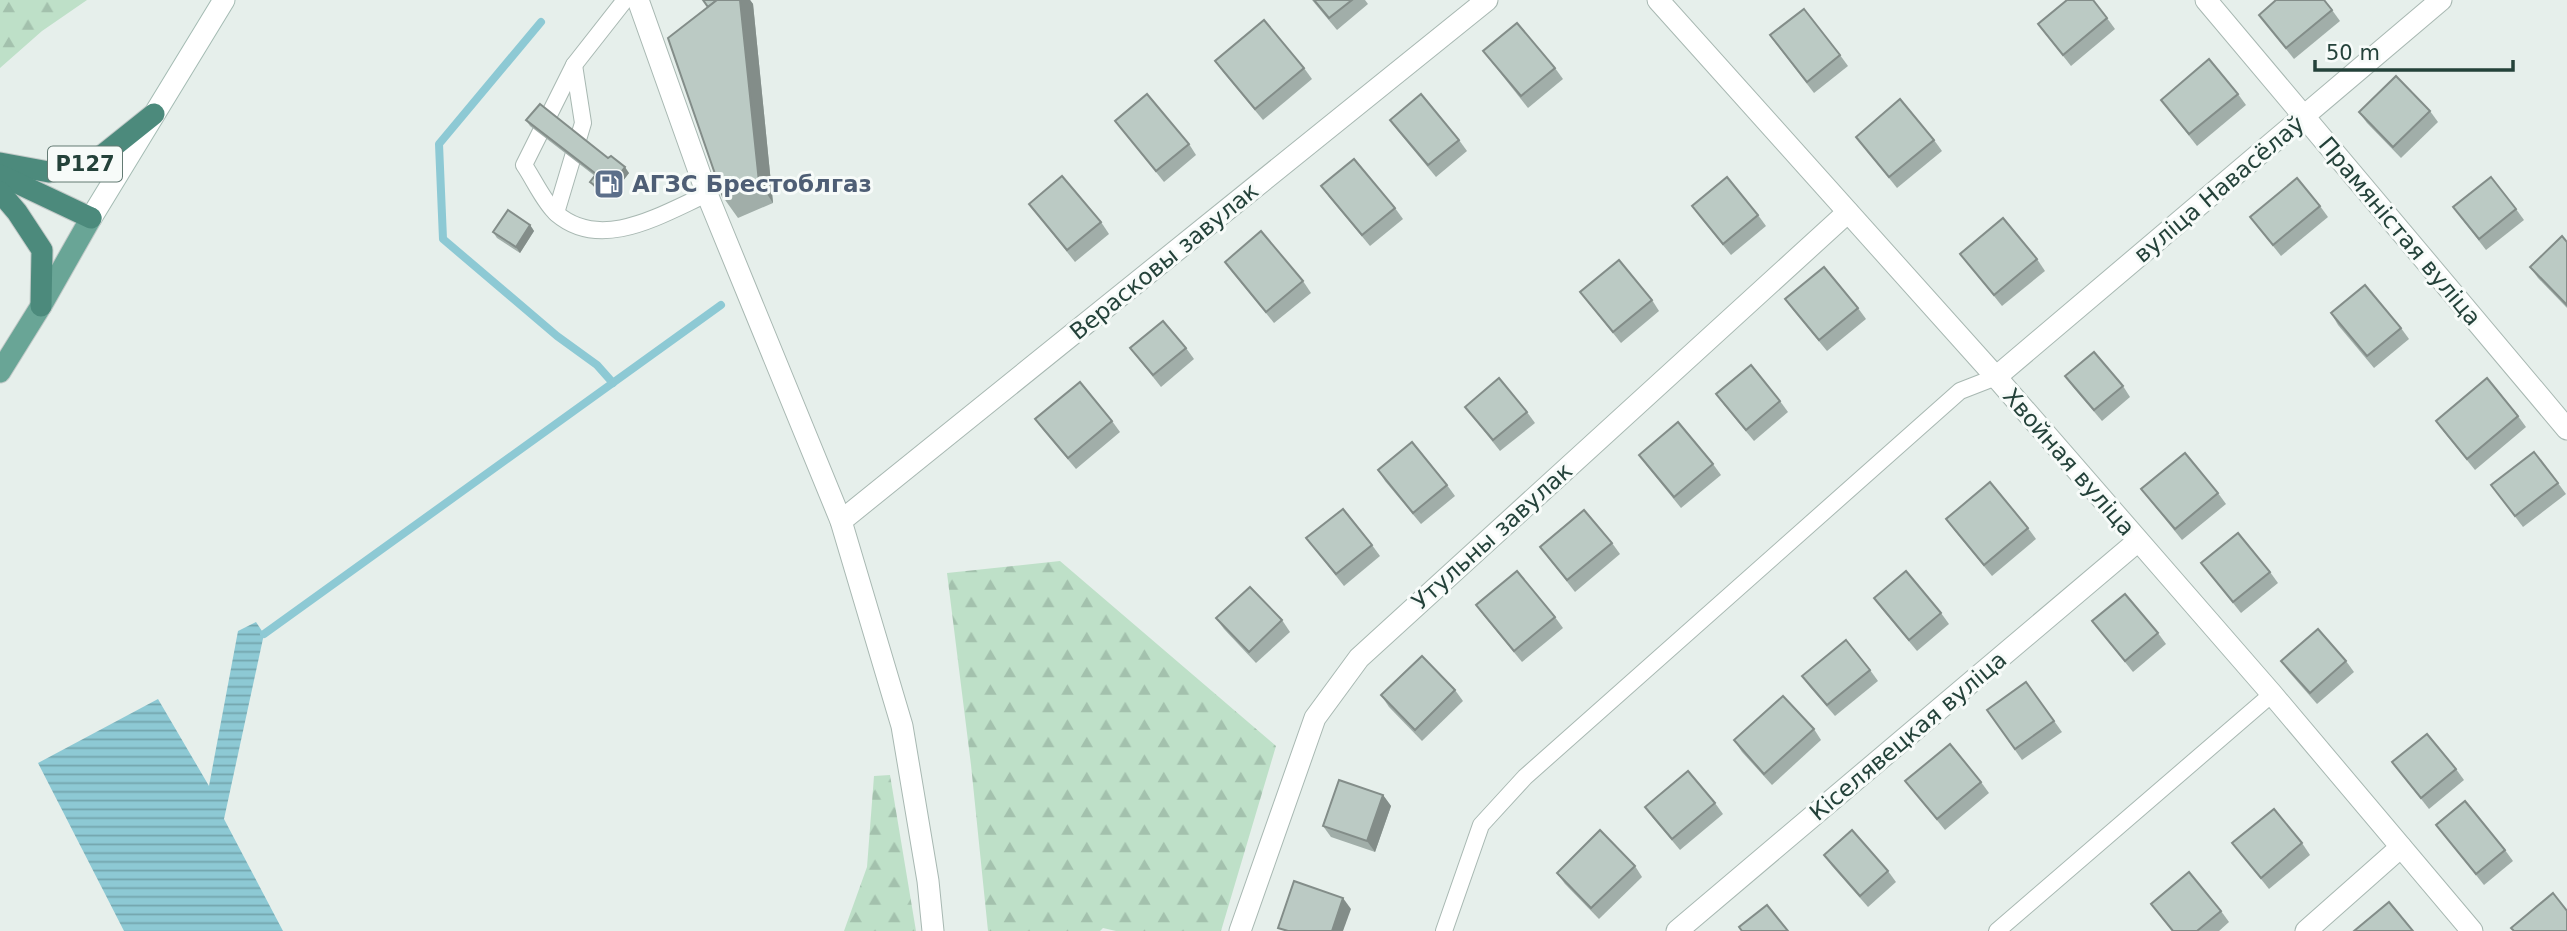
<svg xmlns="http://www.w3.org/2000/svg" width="2567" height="931" viewBox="0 0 2567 931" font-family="'DejaVu Sans',sans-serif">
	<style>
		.forest { fill: url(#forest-firs) }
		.water { fill: url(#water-rules) }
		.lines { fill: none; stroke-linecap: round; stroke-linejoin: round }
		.stream { stroke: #8dc9d4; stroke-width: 8 }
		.service-casing { stroke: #a8b8b2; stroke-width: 18 }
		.minor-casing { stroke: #a8b8b2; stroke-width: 23 }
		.secondary-casing { stroke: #a4bbb3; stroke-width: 23 }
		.primary-casing { stroke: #c2cac8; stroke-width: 23 }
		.trunk-casing { stroke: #c2cac8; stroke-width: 23 }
		.service { stroke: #fff; stroke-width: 16 }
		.minor { stroke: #fff; stroke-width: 21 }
		.secondary { stroke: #fff; stroke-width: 21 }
		.primary { stroke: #69a596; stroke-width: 21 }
		.trunk { stroke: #4c8a7c; stroke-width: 21 }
		.wall { fill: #a1aea9 }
		.shaded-wall { fill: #838d89 }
		.building { fill: #bbcac4; stroke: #838d89; stroke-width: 2 }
		.labels { text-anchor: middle; stroke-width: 6; stroke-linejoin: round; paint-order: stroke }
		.shield { fill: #f7fbf9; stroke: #637a73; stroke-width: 2 }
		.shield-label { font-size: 21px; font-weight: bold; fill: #24423a }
		.service-label { font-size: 23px; font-weight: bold; fill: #4e5e75; stroke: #f7fbf9; text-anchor: start }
		.street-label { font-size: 23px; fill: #24423a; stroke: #f7fbf9 }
	</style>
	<defs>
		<pattern id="forest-firs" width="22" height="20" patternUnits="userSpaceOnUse" patternTransform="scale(1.75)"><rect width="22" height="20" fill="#bee0c8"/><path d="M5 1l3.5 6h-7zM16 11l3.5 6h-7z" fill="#a3c1ad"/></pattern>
		<pattern id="water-rules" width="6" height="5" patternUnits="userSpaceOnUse" patternTransform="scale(1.75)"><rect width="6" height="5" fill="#8dc9d4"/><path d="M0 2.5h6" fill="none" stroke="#73a5ad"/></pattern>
	</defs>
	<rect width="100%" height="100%" fill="#e6efeb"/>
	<g class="forest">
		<polygon points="0,0 87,0 42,31 0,68"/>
		<polygon points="1060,561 1276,746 1221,931 1116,931 1103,928 1100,931 988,931 971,765 947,573"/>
		<polygon points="890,775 916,931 844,931 867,867 874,776"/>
	</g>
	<polygon class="water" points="256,622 264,634 224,819 283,931 124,931 38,763 158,699 209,786 238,631"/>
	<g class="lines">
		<g class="stream">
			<polyline points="541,22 439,144 443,239 557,336 597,365 613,383"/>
			<polyline points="264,634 721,305"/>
		</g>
		<g class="service-casing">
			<g id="service">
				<path d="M625,0l-51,65 -50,100c9,13 21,39 33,49 45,38 105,0 150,-20"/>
				<polyline points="556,213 583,123 574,65"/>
				<polyline points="1444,931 1481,825 1525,777 1960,391 1996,377"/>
				<polyline points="1997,931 2272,694"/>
			</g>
		</g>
		<g class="minor-casing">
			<g id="minor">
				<polyline points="638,0 707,194 841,521 902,726 928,881 933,931"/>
				<polyline points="1658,0 1996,377 2272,694 2472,931"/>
				<polyline points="2206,0 2567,429"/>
				<polyline points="1996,377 2441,0"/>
				<polyline points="841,521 1487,0"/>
				<polyline points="1240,931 1315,718 1359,658 1848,212"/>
				<polyline points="1677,931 2138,541"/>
				<polyline points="2306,931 2401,847"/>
			</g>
		</g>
		<g class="secondary-casing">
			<polyline id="secondary" points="91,218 224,0"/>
		</g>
		<g class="primary-casing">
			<polyline id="primary" points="0,372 41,306 91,218"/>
		</g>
		<g class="trunk-casing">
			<g id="trunk">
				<polyline points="0,163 49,172 94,162 154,114"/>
				<polyline points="0,175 91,218"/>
				<polyline points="0,192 17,212 42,250 41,306"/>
			</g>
		</g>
		<use href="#service" class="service"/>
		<use href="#minor" class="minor"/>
		<use href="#secondary" class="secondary"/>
		<use href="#primary" class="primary"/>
		<use href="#trunk" class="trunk"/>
	</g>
	<g class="wall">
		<polygon points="703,0 750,0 753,4 773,203 738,218 723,197 708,7"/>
		<polygon points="1312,0 1365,0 1368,4 1337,30"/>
		<polygon points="2332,10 2340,21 2294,59 2259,15"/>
		<polygon points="2107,18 2115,29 2071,66 2038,24"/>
		<polygon points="1770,36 1840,55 1848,66 1814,93"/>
		<polygon points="1483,51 1555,68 1563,79 1528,108"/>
		<polygon points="1215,61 1304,68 1312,79 1263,120 1223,72"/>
		<polygon points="2238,94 2246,105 2197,146 2161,100"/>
		<polygon points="2430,111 2438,122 2401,158 2367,123 2359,112"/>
		<polygon points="526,120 608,158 629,173 609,199 594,187 590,182 595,176 530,126"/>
		<polygon points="1390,120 1459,140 1467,151 1436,177 1398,131"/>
		<polygon points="1115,121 1189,144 1196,155 1164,182"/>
		<polygon points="1856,137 1934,140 1942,151 1897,188"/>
		<polygon points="1321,186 1395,208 1403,219 1370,246 1329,197"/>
		<polygon points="1029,204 1101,222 1109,234 1075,262"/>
		<polygon points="1692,206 1758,215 1766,226 1731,255 1700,217"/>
		<polygon points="2320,206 2328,217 2281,256 2250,217"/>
		<polygon points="2453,207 2516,209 2524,220 2486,250"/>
		<polygon points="530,225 534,231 520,253 497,238 493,232"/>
		<polygon points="2567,242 2567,308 2538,278 2530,267"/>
		<polygon points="1960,254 2037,259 2045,271 2002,306"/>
		<polygon points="1225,262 1303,281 1311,293 1274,323 1233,273"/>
		<polygon points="1580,292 1652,300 1659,311 1621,343"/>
		<polygon points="1785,299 1858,308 1866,319 1827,351 1793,310"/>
		<polygon points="2331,313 2401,328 2409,339 2374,368 2338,325"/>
		<polygon points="1130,348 1186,348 1194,359 1161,387"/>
		<polygon points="2065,376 2123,386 2130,397 2102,421 2073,387"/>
		<polygon points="1716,394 1780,401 1788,412 1754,441 1724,405"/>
		<polygon points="1465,407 1527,412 1535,423 1500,451"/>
		<polygon points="2518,416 2526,427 2475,470 2444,432 2436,421"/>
		<polygon points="1035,419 1112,421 1120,432 1076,469 1043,430"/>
		<polygon points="1639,455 1713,464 1721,475 1681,508 1647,466"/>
		<polygon points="1378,470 1447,485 1455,496 1421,524 1385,481"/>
		<polygon points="2558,483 2566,494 2523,527 2491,485"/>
		<polygon points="2141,489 2218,493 2226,504 2182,540"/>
		<polygon points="1946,519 2028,528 2036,539 1992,576 1954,530"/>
		<polygon points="1306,538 1372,545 1380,556 1344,586"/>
		<polygon points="1612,543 1620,554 1575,592 1540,547"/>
		<polygon points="2201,563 2270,572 2278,583 2241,613"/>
		<polygon points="1874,598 1941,613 1949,624 1917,651 1882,609"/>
		<polygon points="1476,605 1555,617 1563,628 1522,662 1484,616"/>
		<polygon points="1216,618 1282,620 1290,632 1256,663 1224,629"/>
		<polygon points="2092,621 2158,633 2166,644 2133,672"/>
		<polygon points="2281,661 2346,661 2354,672 2317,704 2289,672"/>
		<polygon points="1870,670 1878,681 1835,716 1810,687 1802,676"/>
		<polygon points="2026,682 2062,732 2022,760 1987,710"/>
		<polygon points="1455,690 1463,701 1422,741 1389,707 1381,695"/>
		<polygon points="1814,729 1821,740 1772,785 1742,752 1734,740"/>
		<polygon points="2392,762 2456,769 2464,780 2429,809"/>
		<polygon points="1905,781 1981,782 1989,793 1945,830"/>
		<polygon points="1383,795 1391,806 1375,852 1331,837 1323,826"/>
		<polygon points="1715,803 1723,814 1680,850 1653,818 1645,807"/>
		<polygon points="2436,825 2505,850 2513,861 2484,885"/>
		<polygon points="2232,843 2302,843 2310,855 2269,889"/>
		<polygon points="1824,855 1888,871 1896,882 1868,907 1832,866"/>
		<polygon points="1635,866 1642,877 1599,919 1565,884 1557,873"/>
		<polygon points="2151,904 2221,911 2229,922 2219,931 2172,931"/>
	</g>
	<g class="shaded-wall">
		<polygon points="740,0 750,0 753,4 773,203 759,182"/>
		<polygon points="625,167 629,173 609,199 605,193"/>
		<polygon points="530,225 534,231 520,253 516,247"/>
		<polygon points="1383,795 1391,806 1375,852 1367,841"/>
		<polygon points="1343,898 1351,909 1343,931 1332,931"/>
	</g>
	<g class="building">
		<polygon points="703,0 717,0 708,7"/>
		<polygon points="717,0 740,0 759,182 723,197 668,38"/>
		<polygon points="1314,0 1352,0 1329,18"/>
		<polygon points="2067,0 2093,0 2107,18 2063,55 2038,24"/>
		<polygon points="2276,0 2324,0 2332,10 2286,48 2259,15"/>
		<polygon points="1804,9 1840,55 1807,82 1770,35"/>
		<polygon points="1264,20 1304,68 1255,109 1215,61"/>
		<polygon points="1517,23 1555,68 1521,96 1483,51"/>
		<polygon points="2209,59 2238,94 2189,134 2161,100"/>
		<polygon points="2396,76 2430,111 2393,147 2359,112"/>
		<polygon points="1147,94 1189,144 1156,171 1115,121"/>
		<polygon points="1421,94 1459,140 1428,165 1390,120"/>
		<polygon points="1900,99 1934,140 1889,177 1856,137"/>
		<polygon points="540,104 608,158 611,156 625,167 605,193 590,182 596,174 526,120"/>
		<polygon points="1354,159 1395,208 1362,235 1321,186"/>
		<polygon points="1062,176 1101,222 1067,250 1029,204"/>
		<polygon points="1727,177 1758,215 1723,244 1692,206"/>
		<polygon points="2491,177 2516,209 2479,239 2453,207"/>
		<polygon points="2297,178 2320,206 2273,245 2250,217"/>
		<polygon points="508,210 530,225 516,247 493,232"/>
		<polygon points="2003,218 2037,259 1994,295 1960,254"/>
		<polygon points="1261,231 1303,281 1266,312 1225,262"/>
		<polygon points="2562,236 2567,242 2567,305 2530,267"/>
		<polygon points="1619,260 1652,300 1613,332 1580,292"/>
		<polygon points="1824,267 1858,308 1819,340 1785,299"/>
		<polygon points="2365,285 2401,328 2367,356 2331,313"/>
		<polygon points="1163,321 1186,348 1153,375 1130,348"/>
		<polygon points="2094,352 2123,386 2094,410 2065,376"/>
		<polygon points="1751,365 1780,401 1746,430 1716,394"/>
		<polygon points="1499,378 1527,412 1493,440 1465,407"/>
		<polygon points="2487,378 2518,416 2467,459 2436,421"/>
		<polygon points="1080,382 1112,421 1068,458 1035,419"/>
		<polygon points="1678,422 1713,464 1674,497 1639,455"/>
		<polygon points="1412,442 1447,485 1413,513 1378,470"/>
		<polygon points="2534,452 2558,483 2515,516 2491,485"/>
		<polygon points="2185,453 2218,493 2175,529 2141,489"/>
		<polygon points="1990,482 2028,528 1984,565 1946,519"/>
		<polygon points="1343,509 1372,545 1336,574 1306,538"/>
		<polygon points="1584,510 1612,543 1567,580 1540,547"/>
		<polygon points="2238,533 2270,572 2233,602 2201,563"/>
		<polygon points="1517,571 1555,617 1514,651 1476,605"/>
		<polygon points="1906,571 1941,613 1909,640 1874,598"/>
		<polygon points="1250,587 1282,620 1249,652 1216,618"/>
		<polygon points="2125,594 2158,633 2125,661 2092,621"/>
		<polygon points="2318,629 2346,661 2310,693 2281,661"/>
		<polygon points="1846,640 1870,670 1827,705 1802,676"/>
		<polygon points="1422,656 1455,690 1415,730 1381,695"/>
		<polygon points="2026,682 2054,721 2015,749 1987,710"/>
		<polygon points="1783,696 1814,729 1764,774 1734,740"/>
		<polygon points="2427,734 2456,769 2421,798 2392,762"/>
		<polygon points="1950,744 1981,782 1937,819 1905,781"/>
		<polygon points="1688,771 1715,803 1672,839 1645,807"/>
		<polygon points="1339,780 1383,795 1367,841 1323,826"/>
		<polygon points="2465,801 2505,850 2476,874 2436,825"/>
		<polygon points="2274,809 2302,843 2261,878 2232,843"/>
		<polygon points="1600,830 1635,866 1591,908 1557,873"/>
		<polygon points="1852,830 1888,871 1860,896 1824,855"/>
		<polygon points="2189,872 2221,911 2197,931 2173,931 2151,904"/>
		<polygon points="1294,881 1343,898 1332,931 1288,931 1278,928"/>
		<polygon points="2553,893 2567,911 2567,931 2514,931 2511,928"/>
		<polygon points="2389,902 2413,931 2354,931"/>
		<polygon points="1767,905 1788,931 1742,931 1739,927"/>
	</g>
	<defs>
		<g id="fuel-square" transform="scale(1.575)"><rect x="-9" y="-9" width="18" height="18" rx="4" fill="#5c6f8a" stroke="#f7fbf9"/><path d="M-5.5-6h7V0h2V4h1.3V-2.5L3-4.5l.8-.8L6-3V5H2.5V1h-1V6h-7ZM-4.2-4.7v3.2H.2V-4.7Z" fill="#fff"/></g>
	</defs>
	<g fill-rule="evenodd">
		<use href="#fuel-square" x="609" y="184"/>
	</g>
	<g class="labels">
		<rect class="shield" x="48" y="146.5" width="74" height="35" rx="5"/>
		<g class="shield-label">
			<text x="85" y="171">Р127</text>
		</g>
		<g class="service-label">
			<text x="632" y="192">АГЗС Брестоблгаз</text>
		</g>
		<g class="street-label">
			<text transform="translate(2219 189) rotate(-40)" y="8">вуліца Навасёлаў</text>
			<text transform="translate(2400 231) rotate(50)" y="8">Прамяністая вуліца</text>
			<text transform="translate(1164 261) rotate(-39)" y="8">Верасковы завулак</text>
			<text transform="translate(2069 462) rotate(49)" y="8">Хвойная вуліца</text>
			<text transform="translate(1492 536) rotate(-42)" y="8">Утульны завулак</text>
			<text transform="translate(1908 736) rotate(-40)" y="8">Кіселявецкая вуліца</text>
		</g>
	</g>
	<path d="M2315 60v10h198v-10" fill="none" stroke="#24423a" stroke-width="3.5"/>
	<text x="2326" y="60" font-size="21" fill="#24423a" stroke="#f7fbf9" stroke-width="5" paint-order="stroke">50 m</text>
</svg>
